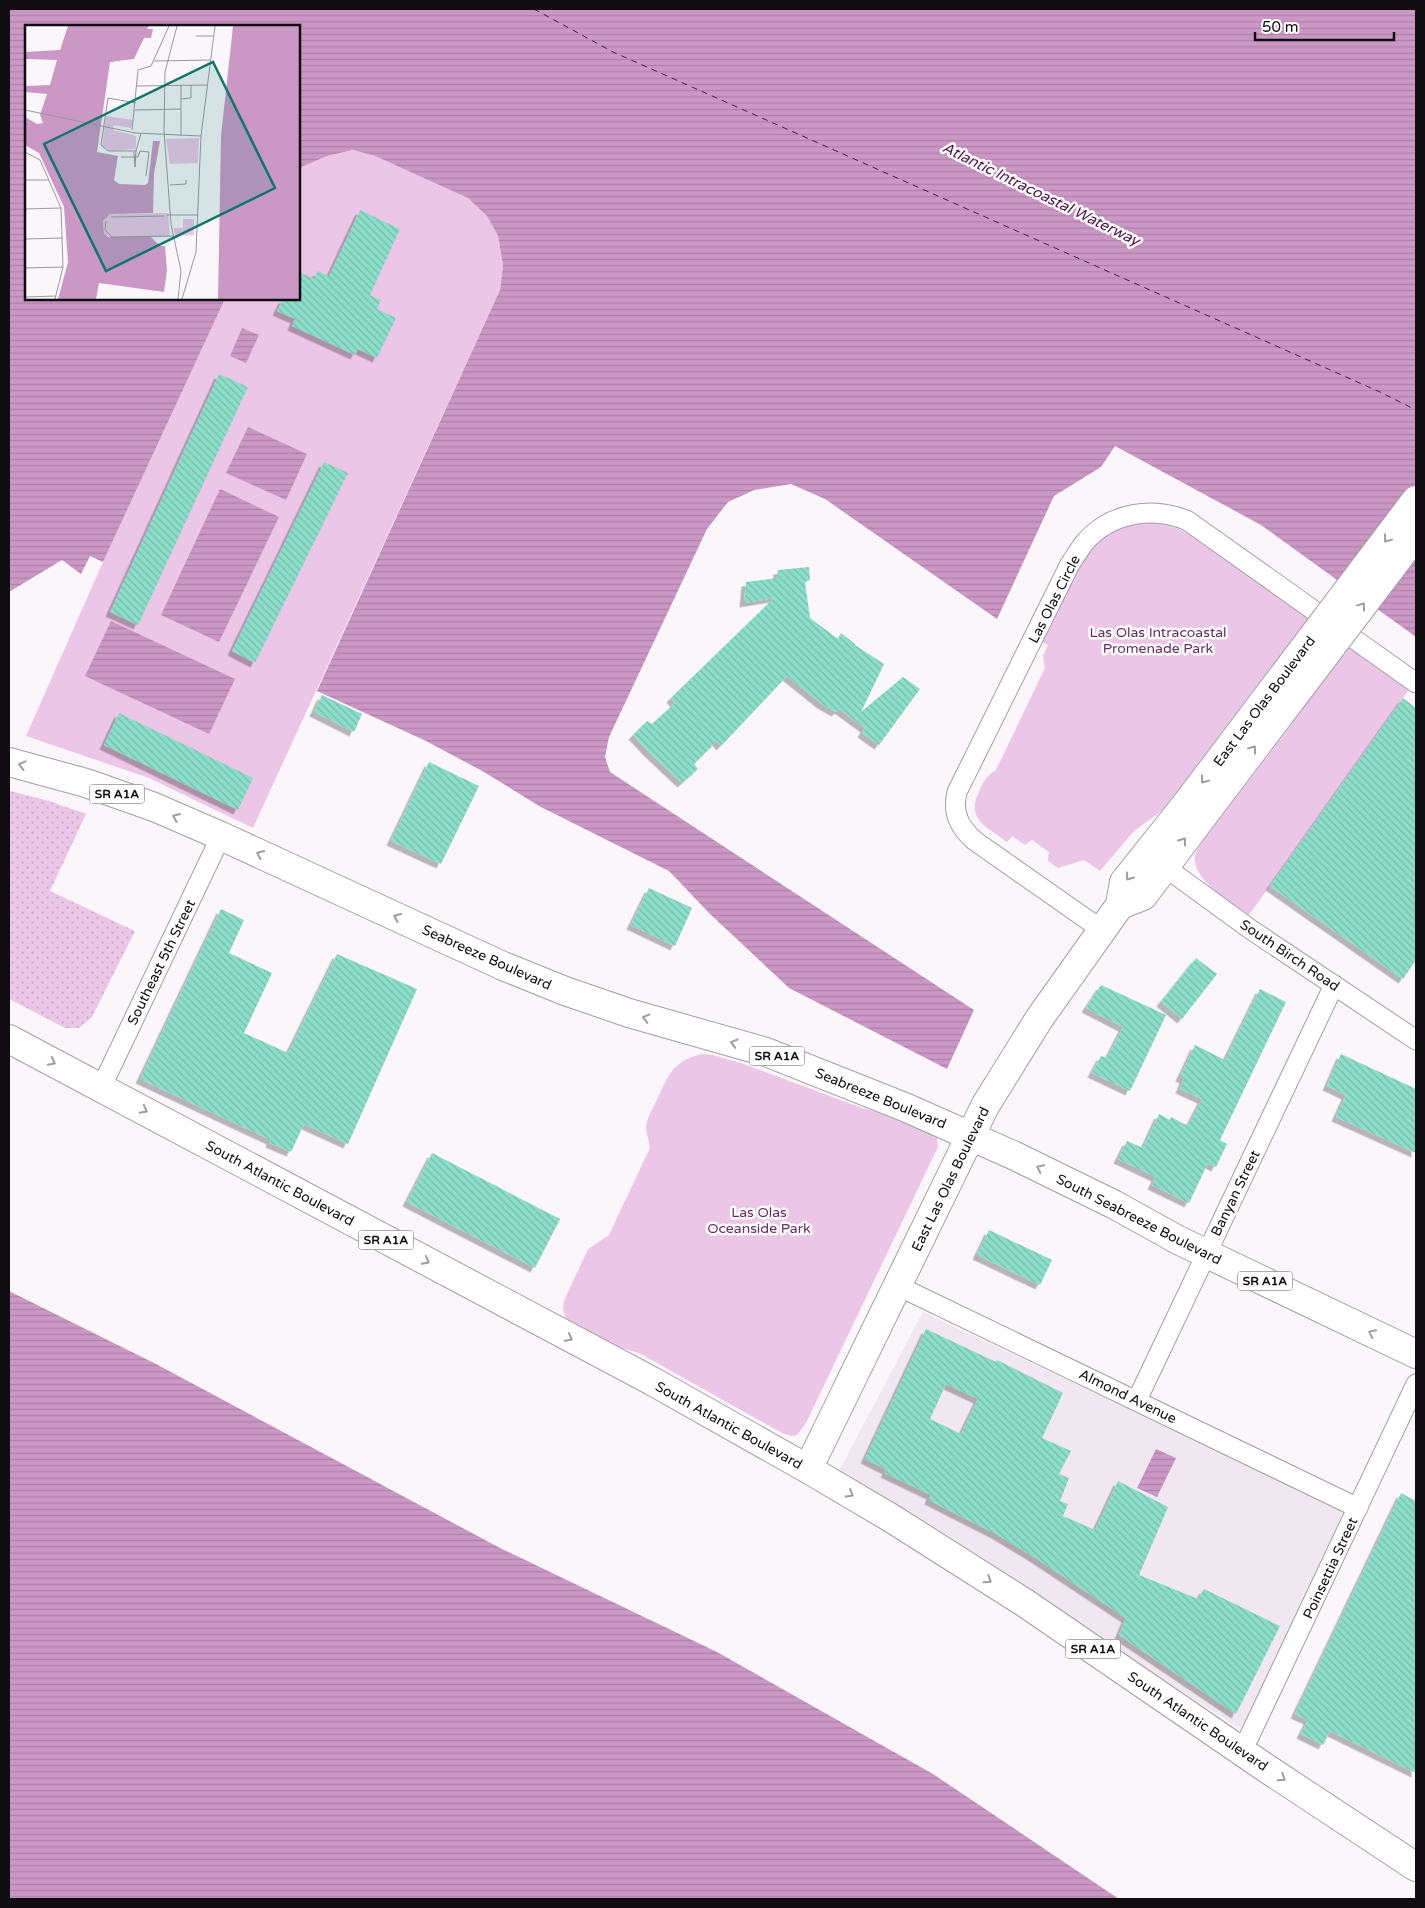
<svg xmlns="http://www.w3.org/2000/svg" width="1425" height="1908" viewBox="0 0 1425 1908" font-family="'Varela Round',sans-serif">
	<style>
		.built { fill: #f1e7f0 }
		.grass { fill: url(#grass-dots) }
		.green { fill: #ebc6e7 }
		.water { fill: url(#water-rules) }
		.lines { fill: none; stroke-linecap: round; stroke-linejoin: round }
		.ferry { stroke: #52154e; stroke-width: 1; stroke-dasharray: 6 5; stroke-linecap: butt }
		.building { fill: url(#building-back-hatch); fill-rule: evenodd; filter: url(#shadow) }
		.street-casing { stroke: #a39fa2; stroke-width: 21 }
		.primary-casing { stroke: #a39fa2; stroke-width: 30 }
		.street { stroke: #fff; stroke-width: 19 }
		.primary { stroke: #fff; stroke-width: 28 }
		.primary-bridge-casing { stroke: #a39fa2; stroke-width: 30; stroke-linecap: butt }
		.primary-bridge { stroke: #fff; stroke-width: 28 }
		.oneway { stroke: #9f9e9f }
		.labels { text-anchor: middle; stroke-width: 5; stroke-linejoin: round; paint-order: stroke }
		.shield { fill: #fff; stroke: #575657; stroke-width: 1 }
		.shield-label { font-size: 12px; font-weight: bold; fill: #0f0d0f }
		.street-label { font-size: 14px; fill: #0f0d0f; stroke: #fff }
		.park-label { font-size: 14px; fill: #692c65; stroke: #fff }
		.water-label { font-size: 15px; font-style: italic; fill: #52154e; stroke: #fff }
		.inset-river { fill: none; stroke: #cb97c5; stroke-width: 2.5 }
		.inset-road { fill: none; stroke: #9c999b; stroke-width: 1 }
		.view { fill: #0f766e; fill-opacity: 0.15; stroke: #0f766e; stroke-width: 2.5 }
		.inset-edge { fill: none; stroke: #0f0d0f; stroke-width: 2.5 }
	</style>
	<defs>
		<pattern id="grass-dots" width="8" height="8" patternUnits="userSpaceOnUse" patternTransform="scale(1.25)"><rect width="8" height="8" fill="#ebc6e7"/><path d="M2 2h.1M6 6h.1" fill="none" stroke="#c8a9c5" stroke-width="1.8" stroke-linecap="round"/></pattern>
		<pattern id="water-rules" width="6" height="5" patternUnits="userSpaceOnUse" patternTransform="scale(1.25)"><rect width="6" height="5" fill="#cb97c5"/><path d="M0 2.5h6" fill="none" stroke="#ad81a8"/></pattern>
		<pattern id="building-back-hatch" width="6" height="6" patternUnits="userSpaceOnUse" patternTransform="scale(1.25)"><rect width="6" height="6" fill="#8bdec8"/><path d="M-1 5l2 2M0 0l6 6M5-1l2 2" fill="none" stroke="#77bdab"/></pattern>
		<filter id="shadow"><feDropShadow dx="-4.5" dy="4.5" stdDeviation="0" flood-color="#0004"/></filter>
	</defs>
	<rect width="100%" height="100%" fill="#faf6f9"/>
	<polygon class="built" points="923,1312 1345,1511 1242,1730 838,1473"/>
	<polygon class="grass" points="11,791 49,801 86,814 50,891 135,931 92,1017 79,1028 65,1028 9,999 9,797"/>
	<g class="green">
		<polygon points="353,150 375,156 469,198 487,216 498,236 503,266 500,290 253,828 149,778 26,736 103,562 225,299 299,299 299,168 327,156"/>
		<path d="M1142,521c19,1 32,5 49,14l219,153 -161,227c-16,-11 -53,-33 -54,-54 -1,-9 5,-15 9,-22l89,-116 -40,-32 -85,113 -9,9 -25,18 -34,40 -16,-11 -26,8 -10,-7 1,-9 -17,-12 -7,5 -13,-9 -5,6c-18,-14 -41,-22 -29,-48 5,-12 7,-17 18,-24l49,-102 -2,-12 5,-11 -6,-3 44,-89 25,-23z"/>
		<path d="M702,1054l10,1 29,8 121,45 48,14 27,13 1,12 -132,276 -9,12 -5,1 -10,-3 -143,-80 -37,-11 -36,-22 -3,-11 1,-8 24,-52 21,-14 40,-85c2,-7 -3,-15 -3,-23 1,-9 6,-17 10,-25 12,-26 16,-41 46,-48z"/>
	</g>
	<g class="water">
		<polygon points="9,9 1416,9 1416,637 1261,525 1115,446 1101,467 1054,496 997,619 825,499 791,484 754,490 728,502 707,529 609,737 605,757 610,772 974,1010 947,1069 789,988 709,913 669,871 539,806 484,772 426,741 317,691 500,290 503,266 498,236 487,216 468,198 375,156 353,150 327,156 299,168 299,26 26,26 26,299 225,299 103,562 90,556 81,574 62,560 9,592"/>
		<polygon points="242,328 259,335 246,363 230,356"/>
		<polygon points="248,427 307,454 286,500 226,473"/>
		<polygon points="220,489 279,517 219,642 161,615"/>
		<polygon points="111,621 235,679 209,734 85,676"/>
		<polygon points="9,1291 156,1364 500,1548 717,1652 933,1774 1119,1899 9,1899"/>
		<polygon points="1156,1449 1176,1458 1157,1497 1137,1488"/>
	</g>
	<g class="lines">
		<polyline class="ferry" points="534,9 613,52 1380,392 1416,410"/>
	</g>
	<g class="building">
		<polygon points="360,210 400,229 370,295 381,300 377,309 396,318 377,358 358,349 355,355 292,326 295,319 277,311 283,299 299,299 299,272 314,279 318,271 329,276"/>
		<polygon points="219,374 248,387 138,625 110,612"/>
		<polygon points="324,462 348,473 255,663 232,651"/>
		<polygon points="809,567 810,580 805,582 810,618 838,639 841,633 855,644 855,645 884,664 861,712 903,677 920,689 879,745 862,733 865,728 839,709 836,712 822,704 787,676 721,746 717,741 694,764 698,769 682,783 649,752 633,735 647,721 652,724 675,703 671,698 774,598 744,603 746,582 777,578 778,570"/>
		<polygon points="322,695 362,714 354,732 314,712"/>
		<polygon points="1403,698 1416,708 1416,960 1403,979 1270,886"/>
		<polygon points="119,713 253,778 238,810 104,745"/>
		<polygon points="429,762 479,786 441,864 391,841"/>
		<polygon points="649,888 692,908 675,946 631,925"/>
		<polygon points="221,909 244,920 229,953 272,973 244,1033 288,1053 337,954 417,989 348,1144 304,1124 291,1152 270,1143 271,1140 140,1079"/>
		<polygon points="1196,958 1217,974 1182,1019 1161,1002"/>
		<polygon points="1101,985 1166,1015 1130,1091 1092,1073 1101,1056 1107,1058 1123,1027 1086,1008"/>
		<polygon points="1260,989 1286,1002 1220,1140 1227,1144 1216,1167 1208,1163 1189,1203 1152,1185 1156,1177 1118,1159 1127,1141 1143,1148 1159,1114 1170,1120 1171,1117 1188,1126 1202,1099 1180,1089 1184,1079 1180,1077 1195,1045 1225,1060"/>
		<polygon points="1341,1054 1416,1089 1416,1153 1336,1117 1346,1095 1327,1086"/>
		<polygon points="432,1153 560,1219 535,1268 407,1202"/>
		<polygon points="989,1230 1052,1260 1040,1285 977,1255"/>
		<path d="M926,1329l70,33 1,-2 66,33 -21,45 29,13 -12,23 10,4 -9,23 8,3 -5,12 32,14 23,-49 50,26 -29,68 59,24 6,-10 76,37 -44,88 -117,-79 7,-17 -92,-61 -38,-23 -67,-34 2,-5 -46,-22 2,-3 -22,-11zM946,1384l32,15 -17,35 -31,-15z"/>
		<polygon points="1401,1493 1416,1501 1416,1773 1330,1731 1323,1745 1301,1734 1308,1720 1295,1714"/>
	</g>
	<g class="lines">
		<g class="street-casing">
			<g id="street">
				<polyline points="1165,867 1250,929 1416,1040"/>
				<path d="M1102,930l-127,-89c-16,-14 -23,-28 -18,-49l113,-228c5,-7 10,-16 15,-22 26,-30 69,-36 103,-21l228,162"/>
				<polyline points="101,1088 221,836"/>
				<polyline points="898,1286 1358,1508"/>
				<polyline points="1137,1400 1334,985"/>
				<polyline points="1241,1750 1249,1737 1416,1384"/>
			</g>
		</g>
		<g class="primary-casing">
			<g id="primary">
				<polyline points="9,762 86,783 154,807 221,836 503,966 565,991 629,1013 766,1052 907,1108 1015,1156 1115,1205 1178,1240 1416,1354"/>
				<polyline points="1120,905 1143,896 1203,816"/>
				<polyline points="9,1039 652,1381 808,1469 891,1518 1025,1603 1263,1766 1416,1867"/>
				<polyline points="808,1469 985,1106 1039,1019 1120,905 1124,882 1187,803"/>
			</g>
		</g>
		<use href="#street" class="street"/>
		<use href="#primary" class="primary"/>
		<g class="primary-bridge-casing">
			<g id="primary-bridge">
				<polyline points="1187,803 1416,500"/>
				<polyline points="1203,816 1416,535"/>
			</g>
		</g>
		<use href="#primary-bridge" class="primary-bridge"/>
	</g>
	<defs><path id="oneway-chevron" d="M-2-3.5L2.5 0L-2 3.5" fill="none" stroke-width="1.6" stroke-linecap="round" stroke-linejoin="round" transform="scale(1.25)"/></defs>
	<g class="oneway">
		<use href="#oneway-chevron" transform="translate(1387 539) rotate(127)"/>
		<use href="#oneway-chevron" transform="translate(1362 606) rotate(-53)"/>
		<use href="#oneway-chevron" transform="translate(1253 749) rotate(-53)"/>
		<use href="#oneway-chevron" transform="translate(22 765) rotate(-166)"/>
		<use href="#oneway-chevron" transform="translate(1204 780) rotate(127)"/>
		<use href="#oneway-chevron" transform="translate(176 817) rotate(-157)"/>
		<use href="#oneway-chevron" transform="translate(1183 841) rotate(-54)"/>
		<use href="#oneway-chevron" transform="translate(260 854) rotate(-155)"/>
		<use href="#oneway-chevron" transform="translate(1129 877) rotate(125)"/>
		<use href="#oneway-chevron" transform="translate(397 917) rotate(-156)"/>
		<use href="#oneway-chevron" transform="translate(646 1018) rotate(-165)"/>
		<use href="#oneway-chevron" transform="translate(734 1043) rotate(-164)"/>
		<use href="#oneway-chevron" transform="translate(52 1062) rotate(28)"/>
		<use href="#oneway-chevron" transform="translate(144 1110) rotate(28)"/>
		<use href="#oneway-chevron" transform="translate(1040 1168) rotate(-154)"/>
		<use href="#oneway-chevron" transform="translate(426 1261) rotate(28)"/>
		<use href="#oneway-chevron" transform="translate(1372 1333) rotate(-154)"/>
		<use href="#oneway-chevron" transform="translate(569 1338) rotate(28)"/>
		<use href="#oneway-chevron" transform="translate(850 1494) rotate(31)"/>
		<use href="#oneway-chevron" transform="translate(988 1580) rotate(33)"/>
		<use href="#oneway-chevron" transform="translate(1282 1778) rotate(33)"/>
	</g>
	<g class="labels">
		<g class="shield">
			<rect x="89.5" y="784.5" width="55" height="19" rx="4"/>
			<rect x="749.5" y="1046.5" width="55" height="19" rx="4"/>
			<rect x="358.5" y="1230.5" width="55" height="19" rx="4"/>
			<rect x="1237.5" y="1271.5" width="55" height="19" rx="4"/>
			<rect x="1065.5" y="1639.5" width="55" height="19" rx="4"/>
		</g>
		<g class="shield-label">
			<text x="117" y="798">SR A1A</text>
			<text x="777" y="1060">SR A1A</text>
			<text x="386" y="1244">SR A1A</text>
			<text x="1265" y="1285">SR A1A</text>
			<text x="1093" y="1653">SR A1A</text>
		</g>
		<g class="street-label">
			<text transform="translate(1054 599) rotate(-63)" y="5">Las Olas Circle</text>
			<text transform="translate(1264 701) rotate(-53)" y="5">East Las Olas Boulevard</text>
			<text transform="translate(1290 955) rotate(34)" y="5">South Birch Road</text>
			<text transform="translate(487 957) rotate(24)" y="5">Seabreeze Boulevard</text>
			<text transform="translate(161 962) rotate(-64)" y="5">Southeast 5th Street</text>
			<text transform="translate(881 1098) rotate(22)" y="5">Seabreeze Boulevard</text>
			<text transform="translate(950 1179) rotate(-64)" y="5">East Las Olas Boulevard</text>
			<text transform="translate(280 1183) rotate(28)" y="5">South Atlantic Boulevard</text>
			<text transform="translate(1235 1193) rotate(-64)" y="5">Banyan Street</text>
			<text transform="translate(1139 1219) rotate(27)" y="5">South Seabreeze Boulevard</text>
			<text transform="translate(1128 1396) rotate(26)" y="5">Almond Avenue</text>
			<text transform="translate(729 1425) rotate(29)" y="5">South Atlantic Boulevard</text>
			<text transform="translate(1330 1568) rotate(-65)" y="5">Poinsettia Street</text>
			<text transform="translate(1198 1721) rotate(34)" y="5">South Atlantic Boulevard</text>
		</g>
		<g class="park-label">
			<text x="1158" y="637">Las Olas Intracoastal<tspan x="1158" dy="16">Promenade Park</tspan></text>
			<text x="759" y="1217">Las Olas<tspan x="759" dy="16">Oceanside Park</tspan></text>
		</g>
		<g class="water-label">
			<text transform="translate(1041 194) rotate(26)" y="5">Atlantic Intracoastal Waterway</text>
		</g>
	</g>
	<g transform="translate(25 25)">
		<rect width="275" height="275" fill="#faf6f9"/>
		<path d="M158,194h11v16l-19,1 -1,-8h9z" fill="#ebc6e7"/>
		<path d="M81,91l27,4 -2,8 -17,-3 -1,5 23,6v13l-26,2 -8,-5zM174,113l-1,25 -28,1 -4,-25zM143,188l2,24 -59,1 -7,-5 -1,-12 7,-7z" fill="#ebc6e7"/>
		<path d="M43,1h81l-2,3h6l-2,9h-7l-10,21 -24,3 -13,90 21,4 -4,24 5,4 26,1 3,-2 5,-42h7l-6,33 -1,39 -43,1 -7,7 1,12 4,4h43l9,9h5l2,25 -3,21 -65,-9 -3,16h-38l10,-37 -4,-55 -25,-54 -14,-8v-28l12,7 6,-1 -3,-8 7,-21 -22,-2v-6l25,-1 7,-25 -32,-1v-7l35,-2zM208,1h67v273h-82l3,-163z" fill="#cb97c5"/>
		<path class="inset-river" d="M86,25l1,-24M49,274l8,-42 2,-43 -3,-145 8,-22 6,-3 14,3 3,15"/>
		<path class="inset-road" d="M152,1l-12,46 -1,59 7,93 10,47 -3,28M171,11h17M129,36l57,-1M156,60v51M112,61l70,-1M156,74l10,-1v-13M111,78l-28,-5 -7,47 7,6h28l5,-18M0,85l110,23 66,3M110,85l46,-1M107,105l6,-60 13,-4 18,-40M0,127l15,8 21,48 2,59 -8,32M109,127l1,15 1,-16M96,132h17l2,-6 9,1 -3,24M0,155h24M145,160l16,-1v-4M0,184l36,-1M142,190h31M86,192l53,-1M81,196l-1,9 7,7 61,-1M0,214l38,-1M0,243l38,-1M0,272l31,-1M157,274l14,-47 5,-116 14,-110"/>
		<path class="view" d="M188,37l62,126 -169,83 -62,-127z"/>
		<rect width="275" height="275" class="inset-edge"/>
	</g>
	<rect width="1425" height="1908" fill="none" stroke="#0f0d0f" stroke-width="20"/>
	<path d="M1255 32v8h139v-8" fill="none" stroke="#0f0d0f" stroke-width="2.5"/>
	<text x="1262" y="32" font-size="15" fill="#0f0d0f" stroke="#ffffff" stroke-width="4" paint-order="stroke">50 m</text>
</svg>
